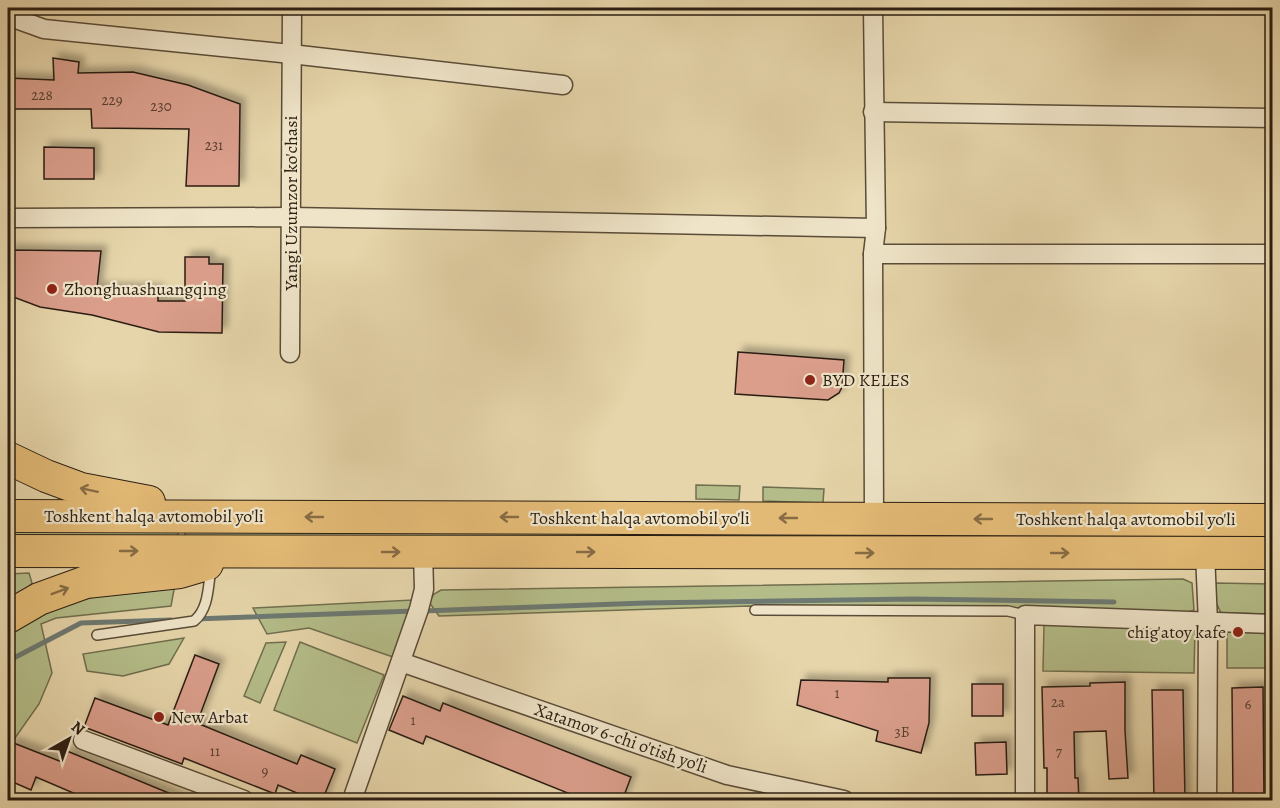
<svg xmlns="http://www.w3.org/2000/svg" width="1280" height="808" viewBox="0 0 1280 808" font-family="Alegreya,serif">
	<style>
		.green { fill: #b4bd89; stroke: #706e4e; stroke-width: 1.5 }
		.lines { fill: none; stroke-linecap: round; stroke-linejoin: round }
		.stream { stroke: #6d7972; stroke-width: 5 }
		.building { fill: #da9e8b; stroke: #2b1e12; stroke-width: 1.5; filter: url(#shadow) }
		.lane-casing { stroke: #5a4c38; stroke-width: 12 }
		.street-casing { stroke: #5a4c38; stroke-width: 21 }
		.highway-casing { stroke: #2b1e12; stroke-width: 34 }
		.lane { stroke: #efe4c8; stroke-width: 9 }
		.street { stroke: #efe4c8; stroke-width: 18 }
		.highway { stroke: #e3ba75; stroke-width: 32 }
		.oneway { stroke: #876c44 }
		.poi-dot { fill: #8f2418; stroke: #efe4c8; stroke-width: 2 }
		.labels { text-anchor: middle; stroke-width: 4.5; stroke-linejoin: round; paint-order: stroke }
		.number-label { font-size: 15px; fill: #573e30 }
		.street-label { font-size: 18px; fill: #2b1e12; stroke: #efe4c8 }
		.poi-label { font-size: 18px; fill: #2b1e12; stroke: #efe4c8; text-anchor: start }
	</style>
	<defs>
		<filter id="shadow"><feDropShadow dx="5.5" dy="-5.5" stdDeviation="3" flood-color="#0004"/></filter>
	</defs>
	<rect width="100%" height="100%" fill="#e6d5aa"/>
	<filter id="stains"><feTurbulence type="fractalNoise" baseFrequency=".00333" numOctaves="4"/><feColorMatrix values="0 0 0 0 .2 0 0 0 0 .09 0 0 0 0 .02 0 0 0 .5 -.17"/></filter>
	<radialGradient id="worn" r=".72"><stop offset=".6" stop-color="#630" stop-opacity="0"/><stop offset="1" stop-color="#630" stop-opacity=".3"/></radialGradient>
	<g class="green">
		<polygon points="696,485 740,486 739,500 696,499"/>
		<polygon points="763,487 824,489 823,503 763,501"/>
		<rect x="8" y="528" width="170" height="10"/>
		<polygon points="185,529 1272,533 1272,542 185,539"/>
		<polygon points="29,573 32,583 25,593 8,602 8,574"/>
		<polygon points="1183,579 1192,583 1194,610 1183,614 749,606 439,616 429,602 434,594 441,590"/>
		<polygon points="1215,583 1272,584 1272,614 1221,613 1215,600"/>
		<polygon points="175,584 171,606 56,618 41,624 52,673 39,704 8,748 8,630 39,610 137,587"/>
		<polygon points="413,600 393,657 309,628 267,634 253,608"/>
		<polygon points="1044,625 1195,628 1194,673 1043,671"/>
		<rect x="1227" y="632" width="45" height="36"/>
		<polygon points="184,638 169,664 123,676 87,671 83,654"/>
		<polygon points="286,642 260,703 244,696 266,643"/>
		<polygon points="300,642 384,675 357,743 274,710"/>
	</g>
	<g class="lines">
		<g class="stream">
			<polyline points="423,611 645,603 912,599 1114,602"/>
			<polyline points="195,619 414,611"/>
			<polyline points="8,661 81,623 171,620"/>
		</g>
	</g>
	<g class="building">
		<polygon points="53,58 79,62 78,73 133,72 188,85 240,104 239,186 186,186 189,129 92,128 91,109 8,109 8,78 54,80"/>
		<polygon points="44,147 94,148 94,179 44,179"/>
		<polygon points="8,250 101,251 97,288 158,290 158,301 185,301 185,257 209,257 209,264 223,264 222,333 159,332 92,315 40,307 8,295"/>
		<polygon points="738,352 844,360 842,387 839,393 828,400 735,394"/>
		<polygon points="195,655 219,664 197,723 297,764 301,755 335,769 322,801 316,801 278,785 275,794 184,758 182,764 84,727 95,698 168,725"/>
		<polygon points="888,678 930,678 929,723 921,753 876,741 878,731 797,705 801,680 888,682"/>
		<polygon points="1125,682 1125,731 1128,778 1109,779 1106,731 1074,732 1075,778 1078,778 1079,801 1047,801 1047,768 1044,768 1042,687 1090,686 1090,683"/>
		<rect x="972" y="684" width="31" height="32"/>
		<polygon points="1263,687 1264,801 1233,801 1232,688"/>
		<polygon points="1152,690 1183,690 1185,801 1154,801"/>
		<polygon points="403,696 440,711 443,703 631,777 622,801 591,801 575,794 575,796 426,736 423,744 389,730"/>
		<polygon points="11,742 62,762 67,751 188,801 92,801 36,777 31,790 8,780 8,751"/>
		<polygon points="1006,742 1007,774 976,775 975,743"/>
	</g>
	<g class="lines">
		<g class="lane-casing">
			<g id="lane">
				<polyline points="755,610 1008,611 1025,615"/>
				<path d="M97,635l97,-14c15,-12 14,-35 17,-53"/>
			</g>
		</g>
		<g class="street-casing">
			<g id="street">
				<polyline points="873,8 876,228 873,254 874,518"/>
				<polyline points="8,16 44,29 291,54 563,85"/>
				<polyline points="873,112 1272,118"/>
				<polyline points="8,218 291,217 876,228"/>
				<polyline points="873,254 1272,254"/>
				<polyline points="290,353 292,8"/>
				<polyline points="1205,553 1208,623 1207,800"/>
				<polyline points="401,662 727,775 844,800"/>
				<polyline points="83,740 244,800"/>
				<polyline points="352,800 419,609 424,589 423,552"/>
				<polyline points="1025,800 1025,615 1272,624"/>
			</g>
		</g>
		<g class="highway-casing">
			<g id="highway">
				<polyline points="8,458 46,476 81,489 149,502"/>
				<polyline points="8,516 1272,520"/>
				<polyline points="8,551 1272,553"/>
				<polyline points="8,617 39,599 86,582 180,572 207,564"/>
			</g>
		</g>
		<use href="#lane" class="lane"/>
		<use href="#street" class="street"/>
		<use href="#highway" class="highway"/>
	</g>
	<defs><path id="oneway-shaft" d="M-6 0H5M1.5-3L5.5 0L1.5 3" fill="none" stroke-width="1.6" stroke-linecap="round" stroke-linejoin="round" transform="scale(1.5)"/></defs>
	<g class="oneway">
		<use href="#oneway-shaft" transform="translate(89 490) rotate(-168)"/>
		<use href="#oneway-shaft" transform="translate(314 517) rotate(-180)"/>
		<use href="#oneway-shaft" transform="translate(509 517) rotate(-180)"/>
		<use href="#oneway-shaft" transform="translate(788 518) rotate(-180)"/>
		<use href="#oneway-shaft" transform="translate(983 519) rotate(-180)"/>
		<use href="#oneway-shaft" transform="translate(129 551)"/>
		<use href="#oneway-shaft" transform="translate(391 552)"/>
		<use href="#oneway-shaft" transform="translate(586 552)"/>
		<use href="#oneway-shaft" transform="translate(865 553)"/>
		<use href="#oneway-shaft" transform="translate(1060 553)"/>
		<use href="#oneway-shaft" transform="translate(60 591) rotate(-20)"/>
	</g>
	<g class="poi-dot">
		<circle cx="52" cy="289" r="6"/>
		<circle cx="810" cy="380" r="6"/>
		<circle cx="1238" cy="632" r="6"/>
		<circle cx="159" cy="717" r="6"/>
	</g>
	<g class="labels">
		<g class="number-label">
			<text x="42" y="100">228</text>
			<text x="112" y="105">229</text>
			<text x="161" y="111">230</text>
			<text x="214" y="150">231</text>
			<text x="837" y="698">1</text>
			<text x="1058" y="707">2а</text>
			<text x="1248" y="709">6</text>
			<text x="413" y="725">1</text>
			<text x="902" y="737">3Б</text>
			<text x="215" y="756">11</text>
			<text x="1059" y="757">7</text>
			<text x="265" y="776">9</text>
		</g>
		<g class="street-label">
			<text transform="translate(291 203) rotate(-90)" y="6">Yangi Uzumzor ko'chasi</text>
			<text x="154" y="522">Toshkent halqa avtomobil yo'li</text>
			<text x="640" y="524">Toshkent halqa avtomobil yo'li</text>
			<text x="1126" y="525">Toshkent halqa avtomobil yo'li</text>
			<text transform="translate(621 738) rotate(19)" y="6">Xatamov 6-chi o'tish yo'li</text>
		</g>
		<g class="poi-label">
			<text x="64" y="295">Zhonghuashuangqing</text>
			<text x="822" y="386">BYD KELES</text>
			<text x="1226" y="638" text-anchor="end">chig'atoy kafe</text>
			<text x="171" y="723">New Arbat</text>
		</g>
	</g>
	<rect width="1280" height="808" fill="none" stroke="#e6d5aa" stroke-width="30"/>
	<rect x="9" y="9" width="1262" height="790" fill="none" stroke="#2b1e12" stroke-width="3"/>
	<rect x="15" y="15" width="1250" height="778" fill="none" stroke="#2b1e12" stroke-width="1.5"/>
	<g transform="translate(69 739) rotate(40)" stroke="#efe4c8" stroke-width="4.5" paint-order="stroke">
	<path d="M0-4.5L10 22L0 15L-10 22Z" fill="#2b1e12"/>
	<text y="-9" font-size="16" font-weight="bold" text-anchor="middle" fill="#2b1e12">N</text>
	</g>
	<rect width="100%" height="100%" filter="url(#stains)"/>
	<rect width="100%" height="100%" fill="url(#worn)"/>
</svg>
